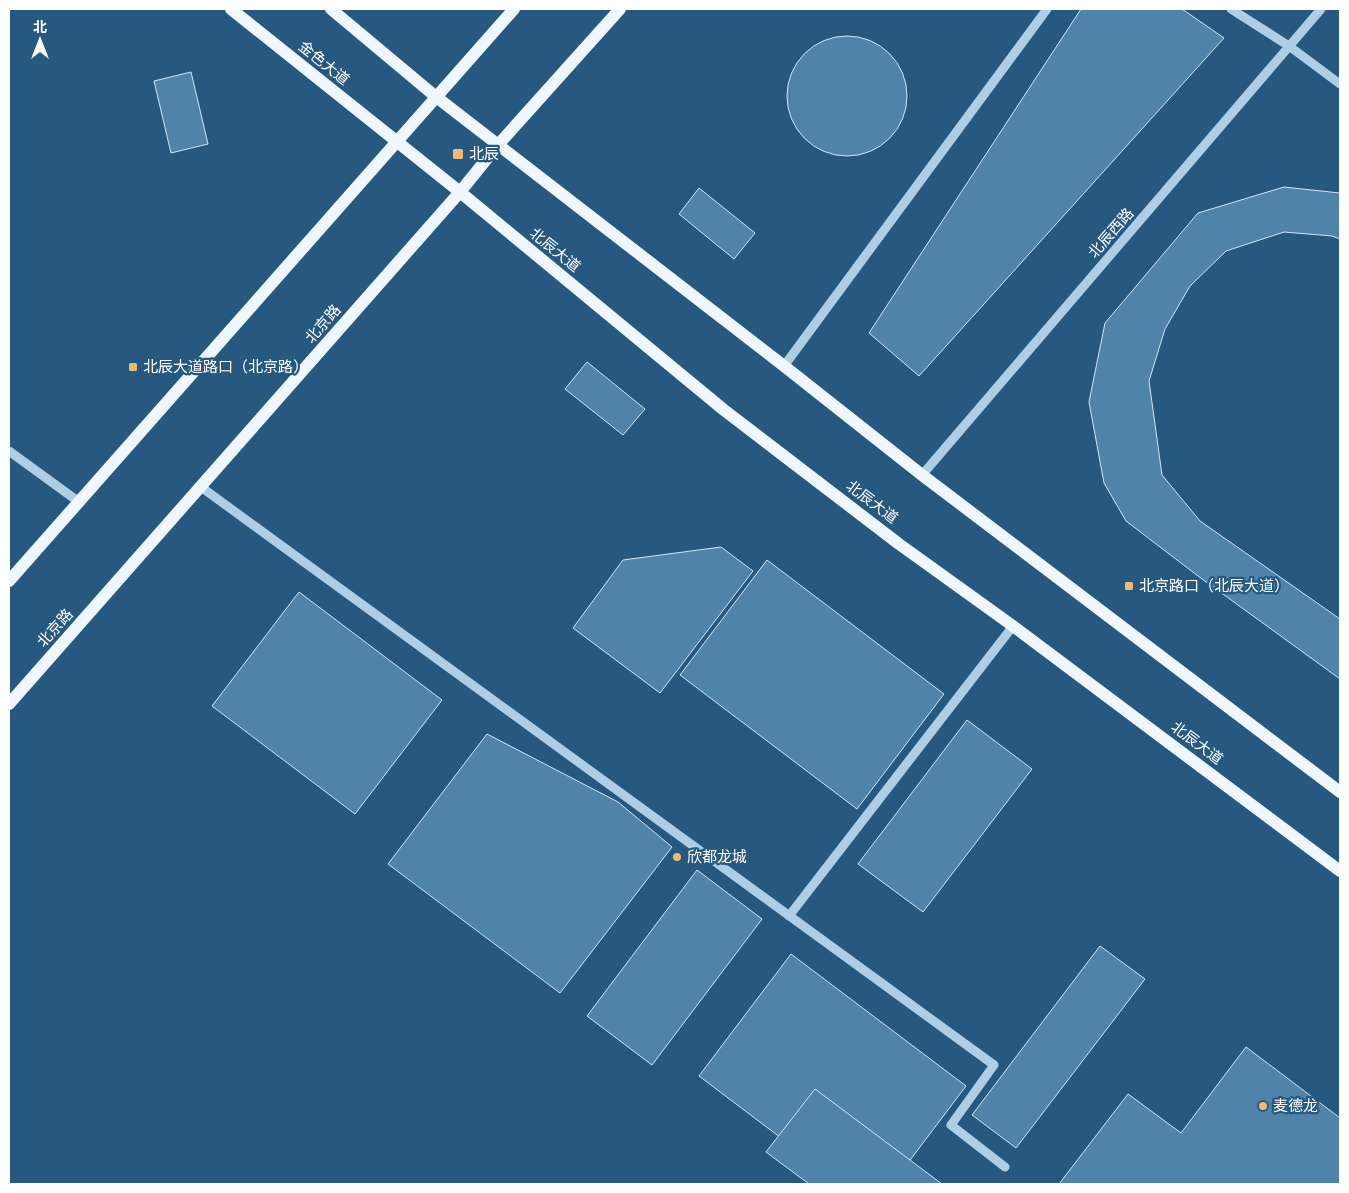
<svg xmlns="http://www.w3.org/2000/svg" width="1349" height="1193" viewBox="0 0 1349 1193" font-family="'IBM Plex Sans','Noto Sans SC',sans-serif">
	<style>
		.building { fill: #4f83a9; stroke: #d1e6f5 }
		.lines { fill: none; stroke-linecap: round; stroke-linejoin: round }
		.minor { stroke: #aecee6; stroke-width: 9 }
		.major { stroke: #eff6fd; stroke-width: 12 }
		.poi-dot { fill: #eebb74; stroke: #275980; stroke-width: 2 }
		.labels { text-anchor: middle; stroke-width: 4.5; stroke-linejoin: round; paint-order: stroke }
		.street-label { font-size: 15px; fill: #fff; stroke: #275980 }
		.poi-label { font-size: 15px; fill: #fff; stroke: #275980; text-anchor: start }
	</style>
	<rect width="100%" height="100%" fill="#275980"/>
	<g class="building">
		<polygon points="1081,9 1182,9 1224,38 919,376 869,333"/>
		<circle cx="847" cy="96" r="60"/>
		<polygon points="191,72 208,144 171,153 154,81"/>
		<polygon points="1284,187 1340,193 1340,239 1332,236 1284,232 1226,251 1190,286 1165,329 1149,381 1162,475 1200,521 1340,619 1340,679 1198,576 1126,521 1104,483 1089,402 1105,323 1198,213"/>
		<polygon points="699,188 755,233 734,259 679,214"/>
		<polygon points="587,362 645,409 623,435 565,389"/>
		<polygon points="721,547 753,571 660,693 573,628 623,560"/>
		<polygon points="767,560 944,694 857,809 680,675"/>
		<polygon points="299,592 442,700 355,814 212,706"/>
		<polygon points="967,720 1032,769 923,912 858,864"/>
		<polygon points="487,734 618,802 672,847 560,993 388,864"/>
		<polygon points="697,870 762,919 652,1065 587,1016"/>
		<polygon points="1100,946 1145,979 1016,1148 972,1115"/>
		<polygon points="791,954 966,1086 892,1184 842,1184 699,1076"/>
		<polygon points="1246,1047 1340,1118 1340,1184 1059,1184 1128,1094 1181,1133"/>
		<polygon points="815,1089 942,1184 809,1184 766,1152"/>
	</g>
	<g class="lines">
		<g class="minor">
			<polyline points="1231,9 1289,46 1340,84"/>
			<polyline points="784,366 1047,9"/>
			<polyline points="9,451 79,502"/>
			<polyline points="922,475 1321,9"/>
			<polyline points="201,487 994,1065 951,1125 1005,1167"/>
			<polyline points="789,916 1013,626"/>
		</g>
		<g class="major">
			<polyline points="231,9 460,192 724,410 899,544 1013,626 1340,871"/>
			<polyline points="331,9 435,96 784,366 922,475 1340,792"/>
			<polyline points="9,581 514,9"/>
			<polyline points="9,704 460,192 498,145 620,9"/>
		</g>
	</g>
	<g class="poi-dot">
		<rect x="452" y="148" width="12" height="12" rx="2.5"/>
		<rect x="128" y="362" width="10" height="10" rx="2.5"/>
		<rect x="1124" y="581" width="10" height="10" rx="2.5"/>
		<circle cx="677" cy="857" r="5"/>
		<circle cx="1263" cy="1106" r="5"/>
	</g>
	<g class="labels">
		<g class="street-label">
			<text transform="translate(324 63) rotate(39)" y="5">金色大道</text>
			<text transform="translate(1111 233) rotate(-49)" y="5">北辰西路</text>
			<text transform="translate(555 250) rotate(39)" y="5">北辰大道</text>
			<text transform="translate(323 324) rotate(-49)" y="5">北京路</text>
			<text transform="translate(872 502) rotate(37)" y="5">北辰大道</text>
			<text transform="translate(55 628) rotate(-48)" y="5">北京路</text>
			<text transform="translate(1197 743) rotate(37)" y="5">北辰大道</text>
		</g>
		<g class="poi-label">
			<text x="469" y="159">北辰</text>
			<text x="143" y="372">北辰大道路口（北京路）</text>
			<text x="1139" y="591">北京路口（北辰大道）</text>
			<text x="687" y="862">欣都龙城</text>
			<text x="1273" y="1111">麦德龙</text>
		</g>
	</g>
	<rect width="1349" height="1193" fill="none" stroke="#ffffff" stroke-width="20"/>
	<g transform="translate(40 40)" stroke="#275980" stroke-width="4" paint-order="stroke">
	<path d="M0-4L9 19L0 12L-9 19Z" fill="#ffffff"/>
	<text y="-8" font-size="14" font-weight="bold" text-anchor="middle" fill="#ffffff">北</text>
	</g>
</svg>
